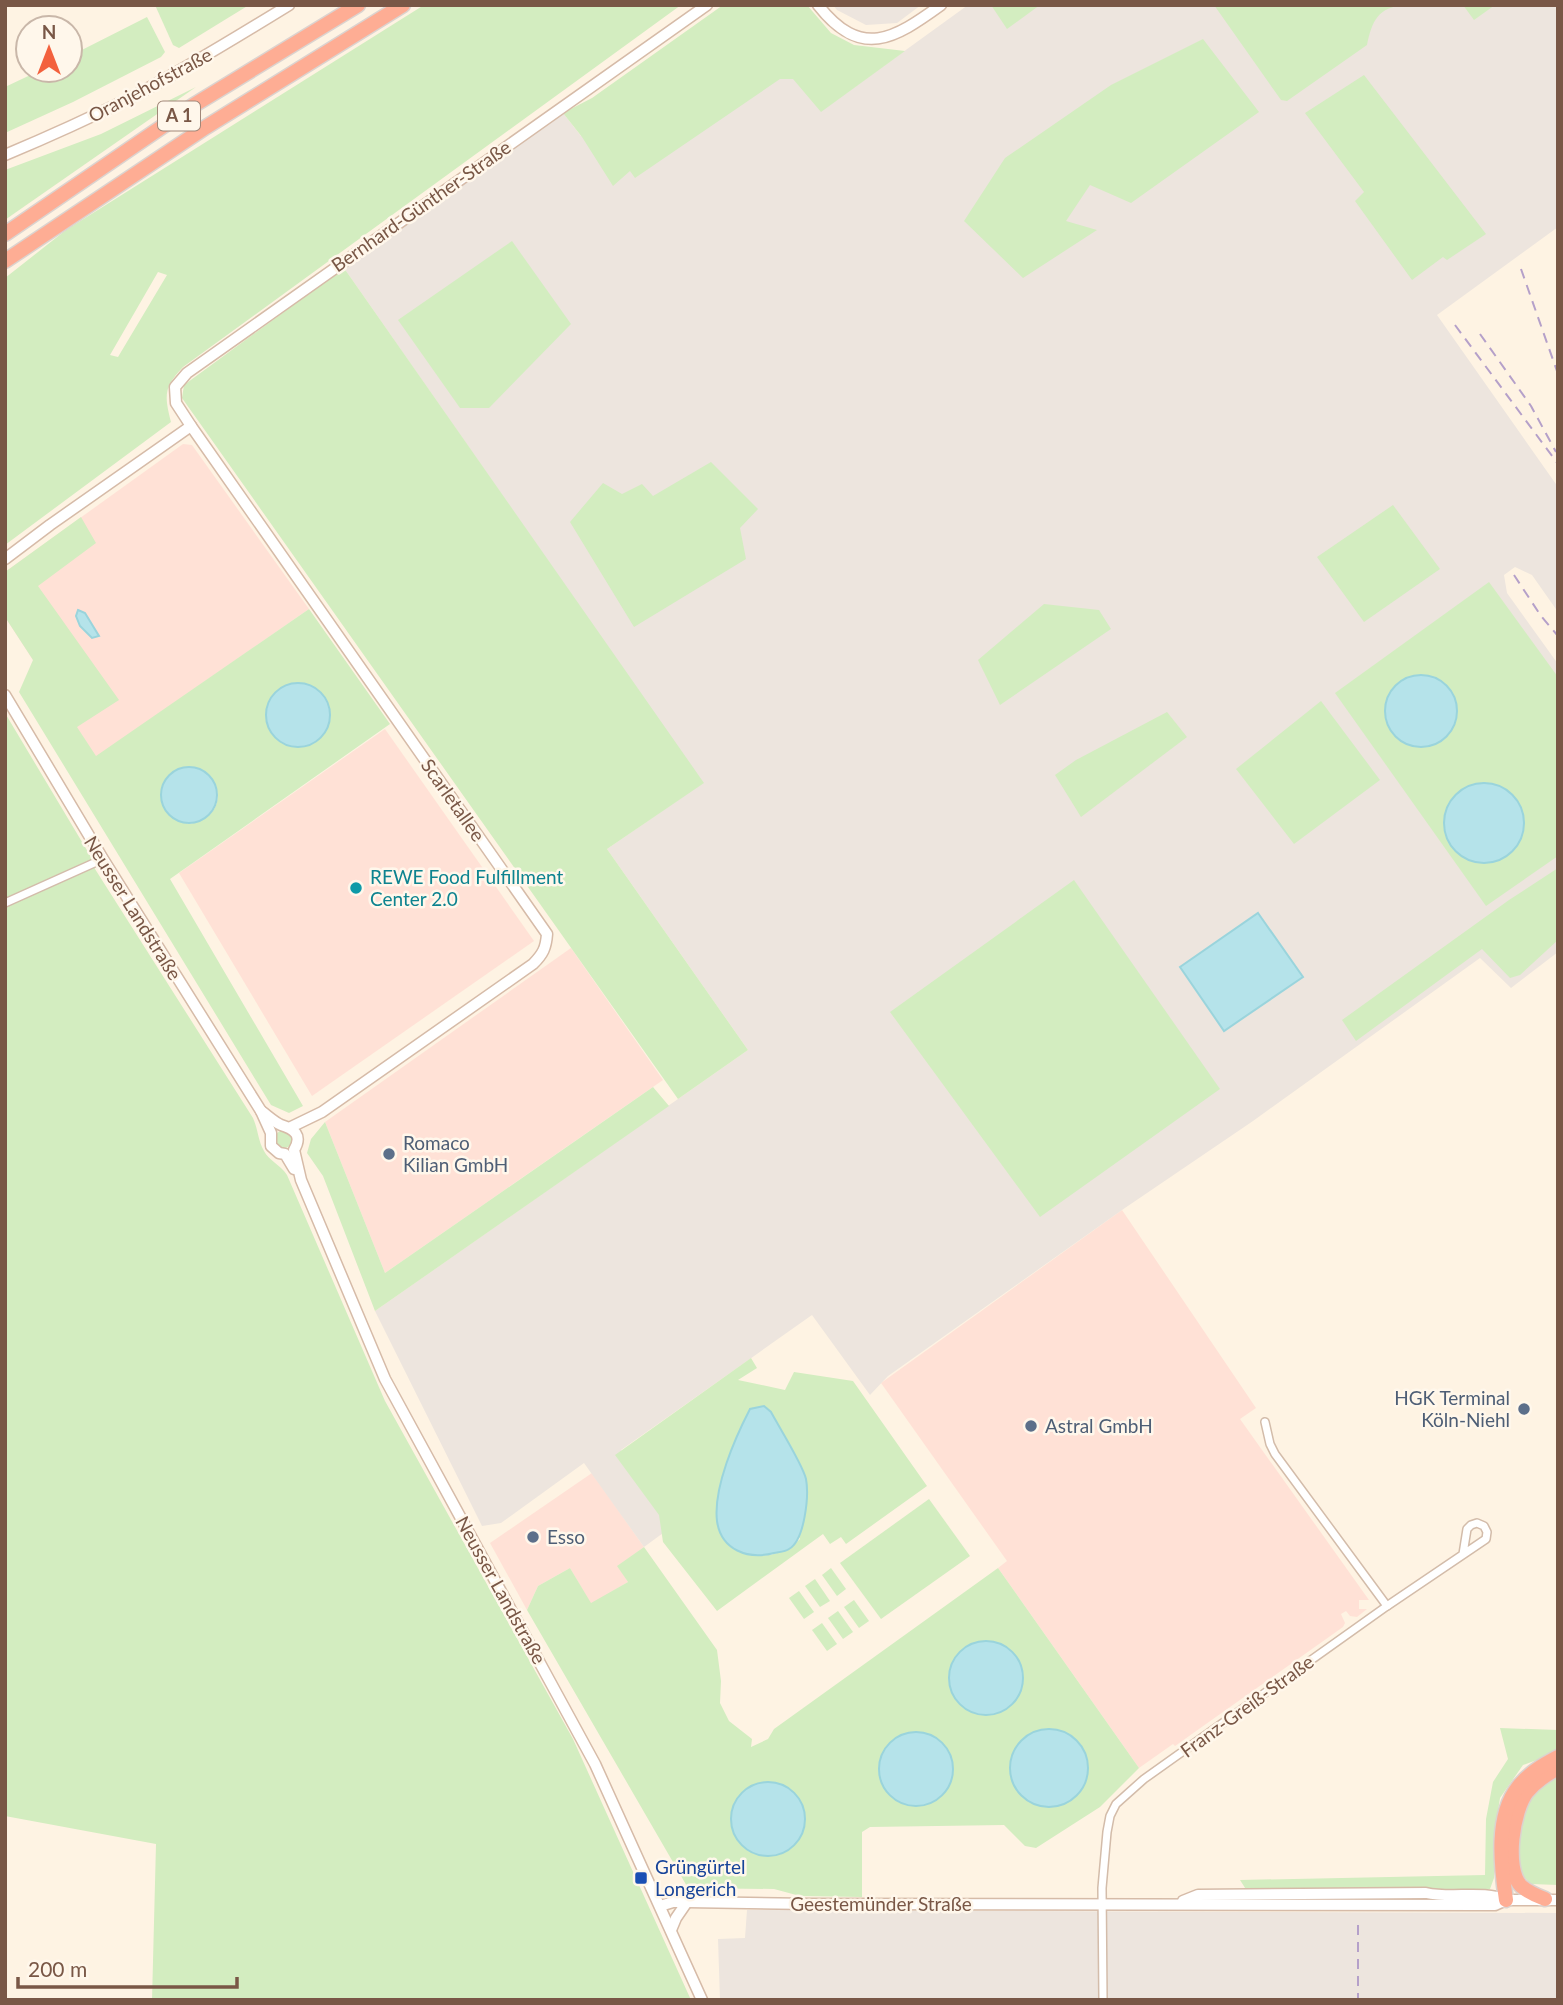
<svg xmlns="http://www.w3.org/2000/svg" width="1563" height="2005" viewBox="0 0 1563 2005" font-family="Lato,sans-serif">
	<style>
		.commercial { fill: #ffe1d6 }
		.industrial { fill: #ede5de }
		.green { fill: #d3edc0; fill-rule: evenodd }
		.water { fill: #b5e3ea; stroke: #9ad4dc; stroke-width: 2 }
		.lines { fill: none; stroke-linecap: round; stroke-linejoin: round }
		.street-casing { stroke: #d3bcaa; stroke-width: 10 }
		.secondary-casing { stroke: #d6bba8; stroke-width: 13 }
		.highway-casing { stroke: #dcd3cf; stroke-width: 17 }
		.street { stroke: #fff; stroke-width: 7 }
		.secondary { stroke: #fff; stroke-width: 10 }
		.highway { stroke: #fead94; stroke-width: 14 }
		.rail { stroke: #b5a0c9; stroke-width: 2; stroke-dasharray: 10 7; stroke-linecap: butt }
		.culture-dot { fill: #0f9aa8; stroke: #fff7eb; stroke-width: 2.5 }
		.service-dot { fill: #5c6f8a; stroke: #fff7eb; stroke-width: 2.5 }
		.transit-dot { fill: #1a4fb4; stroke: #fff7eb; stroke-width: 2.5 }
		.labels { text-anchor: middle; stroke-width: 5; stroke-linejoin: round; paint-order: stroke }
		.shield { fill: #fff7eb; stroke: #a18778; stroke-width: 2 }
		.shield-label { font-size: 18px; font-weight: bold; fill: #795746 }
		.street-label { font-size: 19px; fill: #795746; stroke: #fff7eb }
		.culture-label { font-size: 19px; fill: #0d838f; stroke: #fff7eb; text-anchor: start }
		.service-label { font-size: 19px; fill: #4e5e75; stroke: #fff7eb; text-anchor: start }
		.transit-label { font-size: 19px; fill: #164399; stroke: #fff7eb; text-anchor: start }
	</style>
	<rect width="100%" height="100%" fill="#fef3e3"/>
	<g class="commercial">
		<polygon points="183,444 192,445 309,609 96,757 5,617 5,572"/>
		<polygon points="385,729 534,941 312,1096 179,873"/>
		<polygon points="571,948 663,1080 385,1273 325,1122"/>
		<polygon points="1122,1210 1256,1408 1240,1419 1369,1600 1359,1600 1359,1609 1367,1609 1357,1617 1350,1616 1346,1611 1341,1614 1345,1623 1343,1627 1175,1746 1173,1744 1139,1768 998,1568 1007,1561 881,1383"/>
		<polygon points="592,1473 644,1547 618,1566 628,1582 591,1604 570,1568 538,1586 527,1610 490,1543"/>
	</g>
	<g class="industrial">
		<polygon points="768,5 845,94 968,5 1558,5 1558,227 1437,315 1558,487 1558,612 1532,575 1515,567 1504,575 1507,593 1558,664 1558,952 1511,988 1480,958 1253,1121 1122,1210 888,1376 870,1395 812,1315 621,1450 674,1525 644,1547 584,1463 501,1523 482,1526 375,1311 748,1050 607,849 703,783 344,268 563,113 581,136"/>
		<polygon points="833,5 921,5 897,23 866,25 837,10"/>
		<polygon points="747,1910 1558,1913 1558,2000 720,2000 718,1939 745,1938"/>
	</g>
	<g class="green">
		<polygon points="155,5 249,5 179,48 173,45"/>
		<path d="M424,5h257l-498,362c-19,20 -19,28 -12,55l-166,123v-267l61,-48zM158,272l9,3 -49,82 -8,-2z"/>
		<polygon points="723,5 807,5 831,33 854,45 905,51 821,112 793,79 780,79 635,178 630,171 613,186 582,137 563,113 592,98"/>
		<polygon points="991,5 1040,5 1007,29"/>
		<path d="M1214,5h191c-27,2 -33,16 -38,40l-80,56 -6,-1z"/>
		<polygon points="1463,5 1495,5 1474,20"/>
		<polygon points="147,17 165,52 161,57 73,102 5,133 5,87 41,70 70,70 70,56"/>
		<polygon points="1203,39 1259,112 1131,203 1090,185 1066,221 1097,230 1023,278 964,221 1005,158 1111,85"/>
		<polygon points="1364,75 1486,234 1447,260 1443,257 1412,280 1355,201 1364,192 1305,113"/>
		<polygon points="196,87 12,215 5,220 5,170 101,134"/>
		<polygon points="512,241 571,324 489,408 460,408 398,320"/>
		<polygon points="344,268 704,783 607,849 748,1050 678,1099 182,398 184,385"/>
		<polygon points="711,462 758,509 740,528 746,559 634,627 570,522 603,483 622,494 642,484 653,496"/>
		<polygon points="1393,505 1440,569 1364,622 1317,557"/>
		<path d="M81,517l15,26 -58,43 81,114 -42,27 19,29 213,-147 81,115 -220,155 133,227 -14,7 -18,-8 -252,-413 14,-32 -28,-43v-45zM297,684l10,1 16,11 -44,-6zM177,769l27,2c24,20 15,49 -16,53l-27,-24 3,-18z"/>
		<polygon points="1489,582 1558,677 1558,856 1486,906 1335,693"/>
		<polygon points="1044,604 1099,610 1111,629 1000,705 978,660"/>
		<polygon points="1321,701 1380,780 1294,844 1236,769"/>
		<polygon points="1167,712 1187,737 1081,817 1055,775 1076,760"/>
		<path d="M5,713l89,149 1,7 158,249c5,11 5,23 11,33 5,10 17,14 23,24l98,226 188,338 118,261h-539l4,-156 -151,-28z"/>
		<polygon points="1558,868 1558,940 1520,975 1510,978 1482,949 1356,1041 1342,1020 1509,900"/>
		<polygon points="1074,880 1220,1089 1040,1217 890,1012"/>
		<polygon points="653,1087 669,1106 375,1311 323,1176 307,1153 311,1139 325,1122 385,1273"/>
		<circle cx="284" cy="1139" r="9"/>
		<path d="M751,1358l6,10 -19,12 47,10 9,-18 59,9 74,105 -81,58 -5,-7 -11,7 -7,-10 -106,77 -54,-69 -4,-27 -44,-60zM742,1425l58,114c-20,20 -47,21 -71,7l3,-94z"/>
		<polygon points="929,1499 970,1556 881,1619 840,1563"/>
		<path d="M644,1547l73,103 4,31 -1,22 9,18 23,18 -1,8 17,-8 6,-10 224,-161 141,200 -39,39 -64,41 -11,-2 -21,-21 -134,2 -8,5v65l-62,-1 -26,-7 -86,-1 -161,-278 11,-24 32,-18 21,35 37,-21 -11,-16zM763,1783h13l23,57c-12,13 -23,17 -41,15l-24,-50c8,-12 15,-18 29,-22z"/>
		<polygon points="831,1568 846,1589 837,1596 822,1575"/>
		<polygon points="815,1579 830,1601 820,1607 805,1586"/>
		<polygon points="799,1591 814,1612 804,1619 789,1598"/>
		<polygon points="854,1600 869,1621 859,1628 844,1607"/>
		<polygon points="838,1611 853,1632 843,1639 828,1618"/>
		<polygon points="822,1623 837,1644 827,1651 812,1630"/>
		<polygon points="1500,1728 1558,1730 1558,1752 1523,1765 1500,1798 1494,1837 1494,1878 1490,1889 1446,1893 1247,1891 1240,1880 1485,1875 1486,1819 1493,1782 1508,1759"/>
		<path d="M1558,1774v111l-27,-1 -12,-12c0,-28 -4,-58 17,-81 6,-6 15,-12 22,-17z"/>
	</g>
	<g class="water">
		<polygon points="78,610 85,613 99,636 92,638 80,626 76,616"/>
		<circle cx="1421" cy="711" r="36"/>
		<circle cx="298" cy="715" r="32"/>
		<circle cx="189" cy="795" r="28"/>
		<circle cx="1484" cy="823" r="40"/>
		<polygon points="1258,913 1303,977 1224,1031 1180,967"/>
		<path d="M764,1406l7,6c8,15 32,53 35,67 3,16 -1,61 -17,70 -4,3 -11,3 -15,4 -26,7 -53,-3 -57,-32 -4,-33 18,-83 33,-112z"/>
		<circle cx="986" cy="1678" r="37"/>
		<circle cx="1049" cy="1768" r="39"/>
		<circle cx="916" cy="1769" r="37"/>
		<circle cx="768" cy="1819" r="37"/>
	</g>
	<g class="lines">
		<g class="street-casing">
			<g id="street">
				<polyline points="5,903 103,859"/>
				<polyline points="1265,1422 1270,1444 1275,1454 1387,1606"/>
				<polyline points="1103,2000 1102,1888 1107,1832 1110,1816 1116,1804 1144,1779 1387,1606 1486,1539 1487,1532 1484,1526 1477,1523 1471,1525 1467,1529 1463,1554"/>
			</g>
		</g>
		<g class="secondary-casing">
			<g id="secondary">
				<path d="M818,5c43,55 76,34 123,0"/>
				<path d="M5,155c43,-18 85,-37 127,-58 53,-28 105,-60 157,-92"/>
				<polyline points="5,559 50,525 191,426"/>
				<polyline points="5,695 103,859 261,1111 271,1133 271,1146 279,1153 285,1154 294,1169"/>
				<path d="M261,1111c6,4 13,11 20,14 13,4 22,10 13,25l7,30 84,199 210,385 107,236"/>
				<path d="M291,1127l31,-15 211,-148c10,-10 13,-16 14,-30l-356,-508 -15,-23 -1,-16 12,-14 520,-368"/>
				<path d="M1183,1901l15,-6 228,-2c26,6 56,-3 80,7"/>
				<polyline points="660,1906 673,1902 687,1902 811,1904 1495,1905 1506,1900 1558,1900"/>
				<polyline points="671,1930 676,1918 687,1902"/>
			</g>
		</g>
		<g class="highway-casing">
			<g id="highway">
				<polyline points="5,234 194,105 358,5"/>
				<polyline points="5,261 206,127 403,5"/>
				<path d="M1545,1899c-8,-3 -17,-7 -24,-13 -17,-18 -8,-76 6,-94 9,-11 19,-17 31,-24"/>
				<path d="M1506,1900c-5,-34 -11,-84 12,-113 11,-14 25,-22 40,-30"/>
			</g>
		</g>
		<use href="#street" class="street"/>
		<use href="#secondary" class="secondary"/>
		<use href="#highway" class="highway"/>
		<g class="rail">
			<polyline points="1521,269 1558,374"/>
			<polyline points="1455,325 1558,464"/>
			<polyline points="1480,334 1531,406 1556,452"/>
			<polyline points="1514,575 1541,616 1558,636"/>
			<polyline points="1358,1925 1358,2000"/>
		</g>
	</g>
	<circle class="culture-dot" cx="356" cy="888" r="7"/>
	<g class="service-dot">
		<circle cx="389" cy="1154" r="7"/>
		<circle cx="1524" cy="1409" r="7"/>
		<circle cx="1031" cy="1426" r="7"/>
		<circle cx="533" cy="1537" r="7"/>
	</g>
	<rect class="transit-dot" x="634" y="1871" width="14" height="14" rx="3.5"/>
	<g class="labels">
		<rect class="shield" x="158" y="101.5" width="42" height="29" rx="5"/>
		<g class="shield-label">
			<text x="179" y="122">A 1</text>
		</g>
		<g class="street-label">
			<text transform="translate(150 85) rotate(-28)" y="7">Oranjehofstraße</text>
			<text transform="translate(421 206) rotate(-35)" y="7">Bernhard-Günther-Straße</text>
			<text transform="translate(453 800) rotate(55)" y="7">Scarletallee</text>
			<text transform="translate(133 908) rotate(58)" y="7">Neusser Landstraße</text>
			<text transform="translate(501 1590) rotate(61)" y="7">Neusser Landstraße</text>
			<text transform="translate(1247 1706) rotate(-36)" y="7">Franz-Greiß-Straße</text>
			<text x="881" y="1911">Geestemünder Straße</text>
		</g>
		<g class="culture-label">
			<text x="370" y="884">REWE Food Fulfillment<tspan x="370" dy="22">Center 2.0</tspan></text>
		</g>
		<g class="service-label">
			<text x="403" y="1150">Romaco<tspan x="403" dy="22">Kilian GmbH</tspan></text>
			<text x="1510" y="1405" text-anchor="end">HGK Terminal<tspan x="1510" dy="22">Köln-Niehl</tspan></text>
			<text x="1045" y="1433">Astral GmbH</text>
			<text x="547" y="1544">Esso</text>
		</g>
		<g class="transit-label">
			<text x="655" y="1874">Grüngürtel<tspan x="655" dy="22">Longerich</tspan></text>
		</g>
	</g>
	<rect width="1563" height="2005" fill="none" stroke="#795746" stroke-width="14"/>
	<g transform="translate(49 49)"><circle r="33" fill="#fff7eb" stroke="#c9b7a9" stroke-width="2"/>
	<path d="M0-5L12 26L0 18L-12 26Z" fill="#f3613d"/>
	<text y="-10" font-size="19" font-weight="bold" text-anchor="middle" fill="#795746">N</text>
	</g>
	<path d="M18 1977v10h219v-10" fill="none" stroke="#795746" stroke-width="3.5"/>
	<text x="28" y="1977" font-size="21" fill="#795746" stroke="#fff7eb" stroke-width="5" paint-order="stroke">200 m</text>
</svg>
